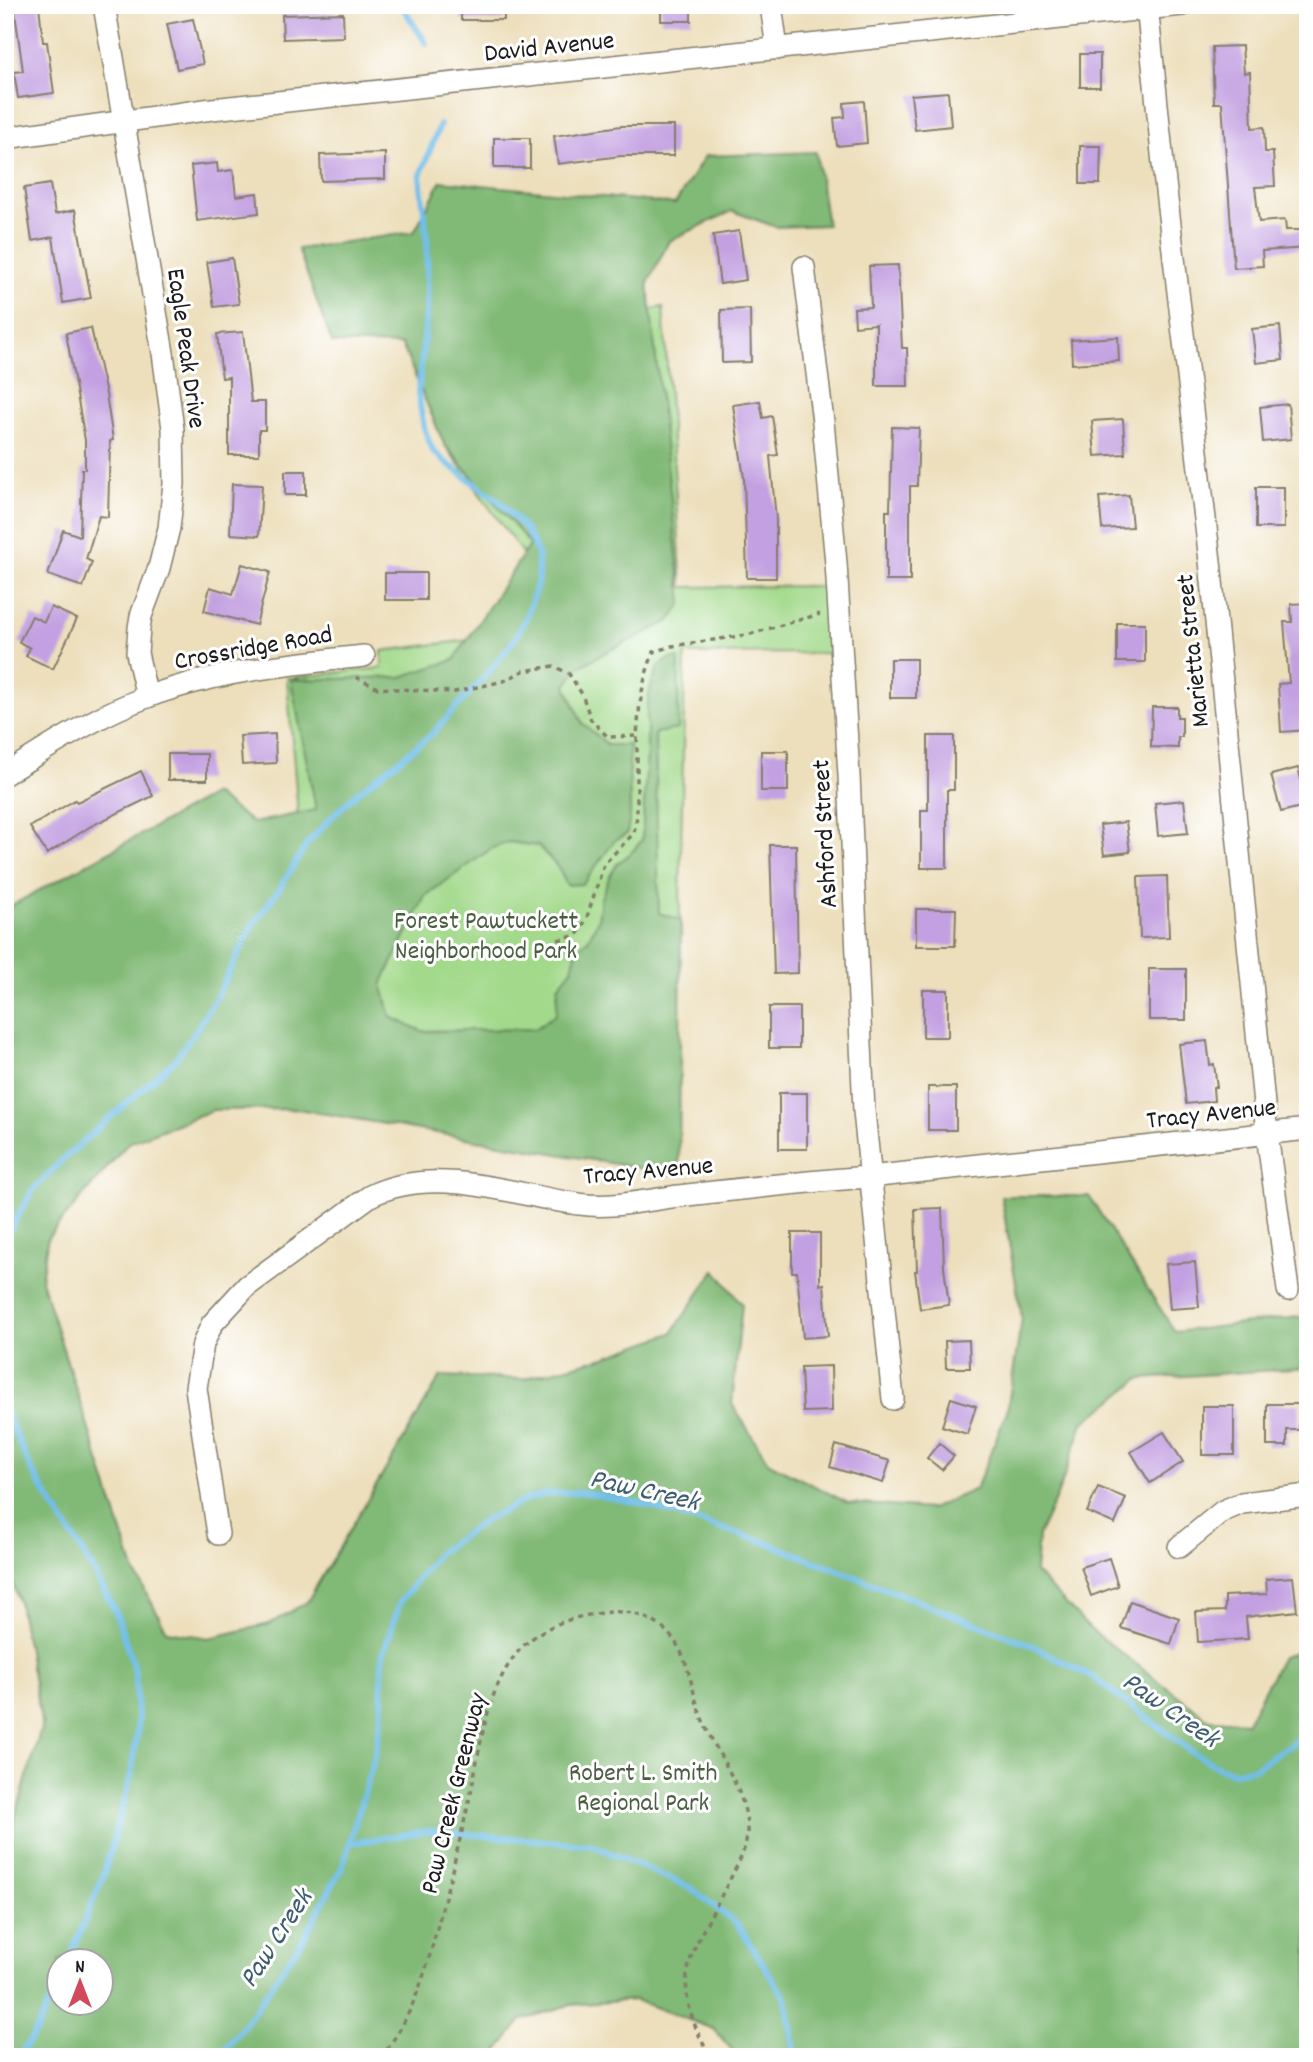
<svg xmlns="http://www.w3.org/2000/svg" width="1313" height="2062" viewBox="0 0 1313 2062" font-family="Dekko,sans-serif">
	<style>
		.green { fill: #a2d98a; stroke: #5f7a53; stroke-width: 2 }
		.forest { fill: #81b976; stroke: #4e6a49; stroke-width: 2; fill-rule: evenodd }
		.lines { fill: none; stroke-linecap: round; stroke-linejoin: round }
		.stream { stroke: #71bfeb; stroke-width: 6 }
		.building { fill: #c3a0e1 }
		.minor-casing { stroke: #847e6c; stroke-width: 24 }
		.path { stroke: #847e6c; stroke-width: 3.5; stroke-dasharray: 5 5; stroke-linecap: butt }
		.minor { stroke: #fff; stroke-width: 21 }
		.labels { text-anchor: middle; stroke-width: 6; stroke-linejoin: round; paint-order: stroke }
		.street-label { font-size: 26px; fill: #1c1c1c; stroke: #fff }
		.park-label { font-size: 26px; fill: #4b5e42; stroke: #fff }
		.water-label { font-size: 28px; font-style: italic; fill: #3e5d6f; stroke: #fff }
	</style>
	<rect width="100%" height="100%" fill="#fff"/>
	<filter id="ink" filterUnits="userSpaceOnUse"><feTurbulence type="fractalNoise" baseFrequency=".0143" numOctaves="2"/><feDisplacementMap in="SourceGraphic" scale="14" xChannelSelector="R" yChannelSelector="G"/><feConvolveMatrix kernelMatrix="1 2 1 2 8 2 1 2 1" color-interpolation-filters="sRGB"/></filter>
	<filter id="wash" filterUnits="userSpaceOnUse"><feTurbulence type="fractalNoise" baseFrequency=".00686" numOctaves="4" result="noise"/><feDisplacementMap in="SourceGraphic" scale="28" xChannelSelector="R" yChannelSelector="G"/><feGaussianBlur stdDeviation="1.57" result="paint"/><feColorMatrix in="noise" values="0 0 0 0 0 0 0 0 0 0 0 0 0 0 0 0 0 1.4 0 .05"/><feComposite in="paint" operator="in"/></filter>
	<g filter="url(#wash)">
		<rect width="100%" height="100%" fill="#eddfbc"/>
		<polygon class="green" points="663,307 682,587 830,586 834,653 685,654 675,1150 15,1071 303,878 287,678 382,668 382,651 575,627 444,444 435,350"/>
		<path class="forest" d="M816,152l11,73 -51,2 -44,-16 -63,30 -21,42 34,320 -12,18 -66,32 -26,15 -12,18 16,37 26,22h21l1,70 -3,19 -12,6 -32,44 -16,1 -10,-19 -19,-20 -30,-4 -17,7 -66,47 -43,88 9,33 31,14 113,-2 21,-15 2,-27 14,-18 5,-21 11,-8 10,-20 3,-22 8,-20 8,-14 14,-11 11,-13 5,-88v-45l4,-21 7,-18 11,-9 10,-1 -1,71 -23,4 4,180 22,7 -2,255 -381,-66 -85,1 -85,33 -80,94 -7,43 93,290 33,61 42,7 60,-14 38,-22 134,-226 81,3 83,-22 67,-24 43,-63 27,34 -10,100 37,59 79,40 83,6 45,-20 31,-78 15,-93 -21,-122h88l86,136 133,-16v52l-168,11 -57,44 -24,68 -21,45 -3,36 55,57 120,91 37,2 35,-65 26,-9v409h-570l-24,-28 -79,-29 -66,5 -47,15 -29,37h-488v-204l37,-128 -24,-127 -13,-34v-655l209,-115 39,29 63,-13 -25,-130 110,-3 53,-17 76,-116 -86,-100 -42,-99 -70,-2 -34,-94 116,-17 27,-51 234,23 30,-48zM60,1960h42v42h-42z"/>
		<g class="lines">
			<g class="stream">
				<polyline points="404,5 405,11 426,43"/>
				<path d="M5,1238l28,-48 26,-27 115,-102 20,-28 22,-35 39,-77c9,-6 12,-19 21,-27l31,-50 25,-27 26,-25 73,-57 57,-62 27,-34 11,-21 12,-36v-28l-12,-24 -26,-28 -56,-41 -11,-10 -9,-23 -6,-35 9,-84v-70l-7,-63 20,-51"/>
				<polyline points="5,1411 32,1471 91,1566 116,1613 135,1671 138,1727 131,1776 104,1874 69,1960"/>
				<polyline points="350,1843 430,1831 592,1845 691,1888 737,1924 786,1999 796,2057"/>
				<polyline points="18,2057 34,2035 60,1980"/>
				<polyline points="219,2057 244,2026 304,1938 343,1865 375,1756 382,1714 382,1658 400,1602 438,1553 486,1520 528,1499 547,1494 582,1492 639,1503 765,1542 1031,1645 1094,1678 1192,1752 1220,1768 1234,1772 1255,1768 1308,1733"/>
			</g>
		</g>
		<g id="blocks">
			<g class="building">
				<polygon points="14,5 39,5 43,42 47,42 54,93 18,98 14,72 23,71"/>
				<rect x="461" y="5" width="43" height="15"/>
				<rect x="661" y="5" width="30" height="16"/>
				<polygon points="343,13 344,37 283,39 282,15"/>
				<polygon points="193,19 203,64 177,69 167,24"/>
				<polygon points="1242,46 1244,73 1250,72 1252,128 1264,127 1265,152 1273,152 1275,186 1255,187 1259,222 1285,220 1286,230 1308,230 1308,248 1262,251 1263,266 1234,268 1222,103 1214,103 1212,47"/>
				<rect x="1080" y="54" width="20" height="33"/>
				<polygon points="948,92 951,126 915,130 911,95"/>
				<polygon points="864,101 867,143 837,146 834,118 845,117 844,103"/>
				<polygon points="621,126 674,126 674,156 621,156 558,164 554,136"/>
				<rect x="494" y="138" width="36" height="30"/>
				<polygon points="1080,146 1101,146 1100,184 1080,184"/>
				<polygon points="385,153 385,179 321,181 320,155"/>
				<polygon points="217,163 218,172 233,170 236,196 257,193 259,213 197,221 191,166"/>
				<polygon points="50,184 55,214 75,210 91,298 63,303 53,237 32,241 24,188"/>
				<polygon points="739,231 746,280 720,284 713,235"/>
				<polygon points="232,258 239,304 214,307 207,262"/>
				<polygon points="898,265 902,348 907,348 908,386 876,386 876,324 855,326 854,308 871,307 869,266"/>
				<polygon points="750,309 751,362 722,363 721,310"/>
				<polygon points="1280,326 1283,360 1256,363 1252,329"/>
				<polygon points="91,328 106,394 113,440 110,441 108,517 99,516 86,559 92,562 83,587 48,575 63,530 80,536 82,469 85,469 85,440 66,333"/>
				<polygon points="243,332 251,402 265,402 265,430 259,430 259,455 229,455 229,377 222,378 217,334"/>
				<polygon points="1118,337 1119,361 1072,364 1071,340"/>
				<polygon points="760,401 763,418 772,416 778,455 770,456 776,519 776,578 747,578 744,478 733,405"/>
				<polygon points="1288,404 1291,439 1263,442 1260,407"/>
				<polygon points="1123,419 1125,454 1095,456 1092,421"/>
				<polygon points="892,427 919,428 917,486 910,486 910,581 886,581 886,511 890,511"/>
				<rect x="285" y="471" width="21" height="24"/>
				<polygon points="232,484 262,485 259,536 230,534"/>
				<rect x="1256" y="487" width="28" height="41"/>
				<polygon points="1129,495 1132,527 1102,529 1099,497"/>
				<polygon points="242,564 270,572 256,625 204,611 210,587 233,594"/>
				<rect x="385" y="573" width="41" height="27"/>
				<polygon points="1308,603 1308,658 1305,658 1308,730 1281,732 1278,684 1289,683 1284,622 1292,622 1291,604"/>
				<polygon points="51,607 77,619 53,669 26,656 30,648 19,642 32,616 44,622"/>
				<rect x="1117" y="623" width="28" height="39"/>
				<rect x="890" y="659" width="26" height="39"/>
				<polygon points="1152,707 1177,707 1177,717 1182,717 1182,737 1178,737 1178,748 1151,747"/>
				<polygon points="275,734 276,763 242,765 240,736"/>
				<polygon points="928,736 954,736 954,790 947,790 947,868 921,868 921,810 928,810"/>
				<rect x="761" y="751" width="27" height="40"/>
				<rect x="168" y="754" width="39" height="26"/>
				<polygon points="1298,768 1308,805 1281,812 1271,775"/>
				<polygon points="141,771 153,796 91,826 47,854 30,827 75,800 77,802"/>
				<polygon points="1184,800 1188,833 1158,836 1155,803"/>
				<polygon points="1126,822 1130,852 1104,855 1100,825"/>
				<polygon points="770,845 796,845 798,973 774,974"/>
				<polygon points="1167,876 1169,937 1140,938 1138,877"/>
				<polygon points="916,909 956,909 955,946 916,946"/>
				<rect x="1149" y="969" width="37" height="51"/>
				<rect x="923" y="990" width="25" height="47"/>
				<rect x="769" y="1007" width="30" height="41"/>
				<polygon points="1207,1041 1210,1065 1214,1064 1217,1087 1213,1087 1214,1101 1186,1104 1179,1044"/>
				<rect x="928" y="1087" width="28" height="43"/>
				<rect x="779" y="1093" width="28" height="56"/>
				<polygon points="942,1208 944,1268 949,1305 920,1309 915,1271 917,1271 915,1209"/>
				<polygon points="792,1233 820,1233 820,1285 824,1284 828,1336 803,1338 797,1272 792,1272"/>
				<polygon points="1195,1262 1199,1307 1170,1309 1166,1264"/>
				<polygon points="969,1340 970,1368 946,1368 945,1341"/>
				<polygon points="831,1366 832,1411 803,1412 801,1367"/>
				<polygon points="951,1398 976,1406 967,1434 942,1426"/>
				<polygon points="1267,1404 1299,1404 1299,1430 1287,1430 1287,1446 1267,1446"/>
				<rect x="1202" y="1406" width="32" height="49"/>
				<polygon points="1164,1432 1183,1462 1150,1483 1131,1452"/>
				<polygon points="939,1443 954,1456 942,1470 927,1458"/>
				<polygon points="836,1445 890,1461 883,1483 830,1467"/>
				<polygon points="1098,1487 1126,1498 1115,1524 1087,1512"/>
				<polygon points="1109,1558 1118,1586 1091,1596 1081,1567"/>
				<polygon points="1293,1577 1297,1611 1246,1617 1248,1639 1198,1642 1196,1612 1225,1611 1225,1596 1267,1594 1266,1579"/>
				<polygon points="1130,1601 1179,1618 1171,1644 1121,1628"/>
			</g>
		</g>
	</g>
	<g filter="url(#ink)">
		<use href="#blocks" fill-opacity="0" stroke="#847e6c" stroke-width="2"/>
		<g class="lines">
			<g class="minor-casing">
				<g id="minor">
					<polyline points="104,5 163,353 173,429 174,484 169,528 159,568 141,616 139,628 137,653 147,697"/>
					<polyline points="771,5 777,49"/>
					<polyline points="1147,5 1164,174 1210,561 1267,1134 1288,1290"/>
					<polyline points="5,138 212,109 1182,5"/>
					<polyline points="804,267 823,422 836,563 849,775 864,1111 893,1399"/>
					<path d="M5,774c46,-28 92,-59 142,-77 70,-26 144,-33 217,-41"/>
					<path d="M218,1534l-22,-146 7,-44 9,-20 35,-38 123,-90c66,-32 141,-1 209,8 32,5 68,-4 100,-8 63,-7 127,-15 190,-19l439,-48"/>
					<polyline points="1179,1547 1223,1511 1242,1503 1308,1495"/>
				</g>
			</g>
			<g class="path">
				<path d="M356,677l22,11 77,4 49,-11 19,-10 31,-5 15,8 13,20 9,26 17,17 29,-1c2,-29 5,-57 17,-84l18,-6 75,-11 73,-21"/>
				<polyline points="558,940 577,935 586,920 604,864 634,833 637,816 637,736"/>
				<path d="M381,2057c37,-46 49,-101 63,-156 10,-38 20,-76 28,-114 9,-45 15,-97 45,-134 24,-29 60,-38 95,-41 27,-2 54,12 67,36 11,20 13,43 21,65 14,41 54,83 46,128 -3,16 -12,30 -19,44 -38,74 -60,92 -17,172"/>
			</g>
			<use href="#minor" class="minor"/>
		</g>
	</g>
	<g class="labels">
		<g class="street-label">
			<text transform="translate(549 45) rotate(-6)" y="9">David Avenue</text>
			<text transform="translate(188 348) rotate(82)" y="9">Eagle Peak Drive</text>
			<text transform="translate(253 646) rotate(-10)" y="9">Crossridge Road</text>
			<text transform="translate(1191 651) rotate(-96)" y="9">Marietta Street</text>
			<text transform="translate(823 834) rotate(-93)" y="9">Ashford Street</text>
			<text transform="translate(1211 1112) rotate(-6)" y="9">Tracy Avenue</text>
			<text transform="translate(648 1169) rotate(-5)" y="9">Tracy Avenue</text>
			<text transform="translate(452 1793) rotate(-76)" y="9">Paw Creek Greenway</text>
		</g>
		<g class="park-label">
			<text x="486" y="928">Forest Pawtuckett<tspan x="486" dy="30">Neighborhood Park</tspan></text>
			<text x="643" y="1780">Robert L. Smith<tspan x="643" dy="30">Regional Park</tspan></text>
		</g>
		<g class="water-label">
			<text transform="translate(645 1488) rotate(13)" y="10">Paw Creek</text>
			<text transform="translate(1172 1708) rotate(35)" y="10">Paw Creek</text>
			<text transform="translate(274 1937) rotate(-57)" y="10">Paw Creek</text>
		</g>
	</g>
	<rect width="1313" height="2062" fill="none" stroke="#fff" stroke-width="28"/>
	<g transform="translate(80 1982)"><circle r="33" fill="#ffffff" stroke="#a4a4a4" stroke-width="2"/>
	<path d="M0-5L12 26L0 18L-12 26Z" fill="#d1495b"/>
	<text y="-10" font-size="19" font-weight="bold" text-anchor="middle" fill="#1c1c1c">N</text>
	</g>
</svg>
